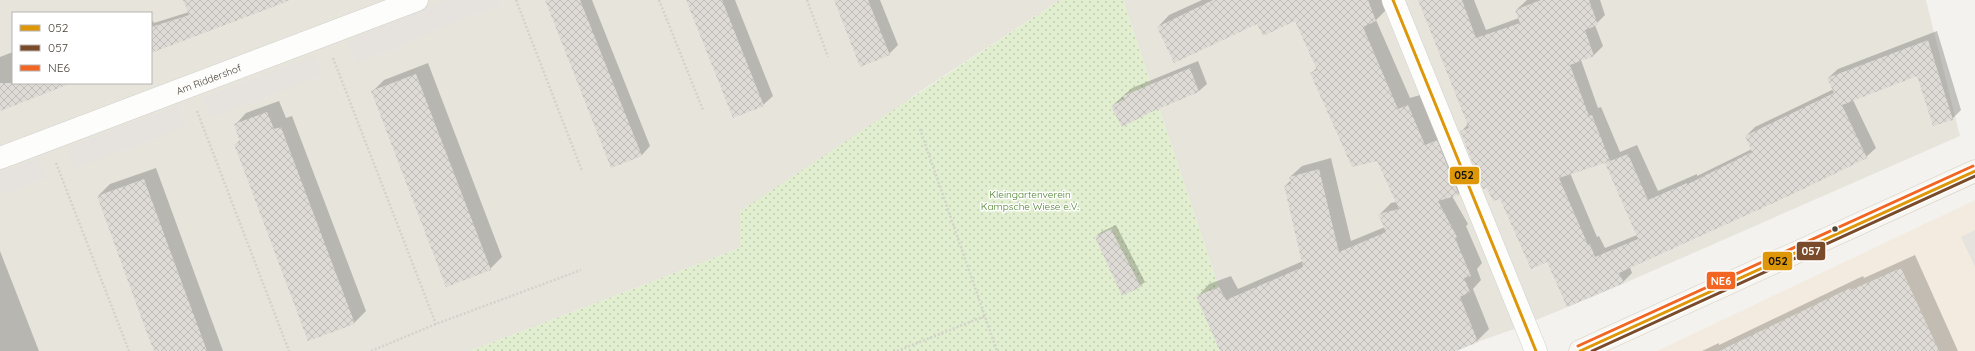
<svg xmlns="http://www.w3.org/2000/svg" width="1975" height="351" viewBox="0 0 1975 351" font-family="Quicksand,sans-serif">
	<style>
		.residential { fill: #e7e4dc; fill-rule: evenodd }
		.commercial { fill: #f3ebdf }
		.garden { fill: url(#garden-dots) }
		.parking { fill: #e6e3df }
		.shadow { fill: #0003; fill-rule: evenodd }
		.building { fill: url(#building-cross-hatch); fill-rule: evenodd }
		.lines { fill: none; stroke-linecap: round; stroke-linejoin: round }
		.street-casing { stroke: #d2d0cb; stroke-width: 23 }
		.secondary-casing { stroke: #d3cfc5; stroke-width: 23 }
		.path { stroke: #d3d2cc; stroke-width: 2.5; stroke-dasharray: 2 2; stroke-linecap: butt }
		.street { stroke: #fdfdfc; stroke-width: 22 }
		.secondary { stroke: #f7f6f1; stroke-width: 22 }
		.bus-1-casing { stroke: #fff; stroke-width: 6 }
		.bus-2-casing { stroke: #fff; stroke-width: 6 }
		.bus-3-casing { stroke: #fff; stroke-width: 6 }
		.bus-1 { stroke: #dd9709; stroke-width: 3 }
		.bus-2 { stroke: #7a4b2a; stroke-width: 3 }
		.bus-3 { stroke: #f26522; stroke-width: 3 }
		.bus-dot { fill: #4b4439; stroke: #fff; stroke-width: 1.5 }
		.labels { text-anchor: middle; stroke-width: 3; stroke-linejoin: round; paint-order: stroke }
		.street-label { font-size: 10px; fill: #4b4439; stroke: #fff }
		.park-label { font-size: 10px; fill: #4a7f2a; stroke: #fff }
		.line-badge { stroke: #fff; stroke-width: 1.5 }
		.badge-label { font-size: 11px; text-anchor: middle; font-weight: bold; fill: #fff }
		.pale-badge-label { font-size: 11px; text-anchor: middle; font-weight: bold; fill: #111 }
	</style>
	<defs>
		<pattern id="garden-dots" width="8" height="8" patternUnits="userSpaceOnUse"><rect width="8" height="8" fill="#e1eecf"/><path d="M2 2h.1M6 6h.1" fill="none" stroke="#c3cdb2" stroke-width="1.8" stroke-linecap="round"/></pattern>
		<pattern id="building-cross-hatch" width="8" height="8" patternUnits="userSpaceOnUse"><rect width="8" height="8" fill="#dedbd6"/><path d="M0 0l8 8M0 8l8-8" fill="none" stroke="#c0bdb8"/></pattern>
	</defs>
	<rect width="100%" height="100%" fill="#f4f2ee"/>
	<g class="residential">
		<path d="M0,0h1060l-147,96 -173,152 -270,103h-470zM13,13h138v70h-138z"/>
		<polygon points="1123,0 1926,0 1960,136 1602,293 1517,328 1452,351 1240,351"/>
	</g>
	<polygon class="commercial" points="1975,200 1975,351 1657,351"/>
	<polygon class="garden" points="1060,0 1123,0 1240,351 470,351 740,248 740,211"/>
	<g class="parking">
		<polygon points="446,0 499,0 501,4 356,63 347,41"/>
		<polygon points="315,55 323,75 210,118 203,98"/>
		<polygon points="178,106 186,127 75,168 67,147"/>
		<polygon points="39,158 46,178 0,195 0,173"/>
		<polygon points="1975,230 1975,267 1961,237"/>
	</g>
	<g class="shadow">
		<polygon points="184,0 289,0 151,52 151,22 153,21 154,23 189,12"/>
		<polygon points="546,0 592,0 650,146 641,156"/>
		<polygon points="687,0 735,0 773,96 763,105"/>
		<polygon points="835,0 880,0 898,45 889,54"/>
		<polygon points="1202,0 1384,0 1387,9 1376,20 1410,98 1420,95 1437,134 1470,183 1458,194 1452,196 1468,224 1466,226 1482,263 1477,269 1481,280 1473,289 1489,329 1477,341 1454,351 1248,351 1198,296 1209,284 1231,276 1238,289 1303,261 1285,186 1291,180 1290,177 1302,166 1331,158 1351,241 1385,227 1379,215 1391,203 1396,202 1378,160 1311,73 1317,68 1295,19 1158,27 1169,15"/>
		<path d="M1419,0h55l12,30 33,-12 -3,-8 11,-10h73l5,15 -10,10 8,21 -10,10 -12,4 17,48 3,-1 19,45 17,-7 21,46 39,-17v2l55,-27 -6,-13 9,-9 79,-38 -6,-11 10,-9 99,-38 24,79 -9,9 -34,-45 -65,26 23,48 -10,9 -236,110 2,6 -9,9 -76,-22 -46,-63 -40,-65 7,-8zM1609,160l-3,3 31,72 -32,13 -6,-12 -2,1 -27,-64z"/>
		<polygon points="13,52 13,83 70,83 0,110 0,57"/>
		<polygon points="1198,61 1207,84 1199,91 1151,111 1112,106 1132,88"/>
		<polygon points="428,63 502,257 490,269 372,92 384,80"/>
		<polygon points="279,101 286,118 292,116 366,311 354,323 236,144 241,139 235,125 246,113"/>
		<polygon points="156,168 223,351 155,351 98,196 110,184"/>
		<polygon points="1116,225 1145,282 1140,286 1096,237 1101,232"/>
		<polygon points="0,251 39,351 0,351"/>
		<polygon points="1915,255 1958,351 1702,351 1719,343 1719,345 1863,276 1864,278"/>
	</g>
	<g class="building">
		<polygon points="183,0 286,0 286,2 151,53 151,27 189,15"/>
		<polygon points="545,0 580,0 642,156 611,168"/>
		<polygon points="686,0 722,0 764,106 733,118"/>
		<polygon points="834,0 868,0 890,55 860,67"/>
		<polygon points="1213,0 1368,0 1376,21 1363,27 1398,109 1408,105 1425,145 1437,140 1459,195 1438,201 1457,237 1455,238 1471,276 1464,278 1470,292 1460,297 1478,342 1456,351 1220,351 1196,296 1219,287 1226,300 1303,267 1284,185 1291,184 1289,177 1319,169 1339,252 1386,232 1378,214 1399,209 1377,161 1352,167 1310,73 1317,70 1295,21 1263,36 1257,24 1174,63 1157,27"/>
		<path d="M1418,0h44l14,38 44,-15 -5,-13 26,-10h48l9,25 -13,5 9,26 -24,9 19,51 3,-1 18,46 18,-7 20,46 39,-17 1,1 64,-32 -7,-16 89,-43 -7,-15 101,-38 25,80 -20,6 -16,-50 -75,29 25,53 -74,36 -174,79 5,10 -57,24 -20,-45 -16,7 -31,-70 -7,2 -6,-13 -4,1 -23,-58 9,-3zM1608,162l-3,1 33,76 -43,18 -5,-13 -2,1 -29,-67z"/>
		<polygon points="1190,68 1199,92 1151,112 1122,127 1111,106 1125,99 1123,96"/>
		<polygon points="416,74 491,270 446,287 371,91"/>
		<polygon points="0,83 67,83 67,85 0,111"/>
		<polygon points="267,112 274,129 281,127 355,324 308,341 234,144 240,142 234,124"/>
		<polygon points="144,179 168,245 207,351 154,351 145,328 97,196"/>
		<polygon points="1111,229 1141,287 1122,296 1095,237"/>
		<polygon points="1901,268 1939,351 1719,351 1850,288 1851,290"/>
	</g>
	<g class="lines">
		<g class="street-casing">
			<g id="street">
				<polyline points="1393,0 1536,351"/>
				<path id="s1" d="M0,158l417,-158"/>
			</g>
		</g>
		<g class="secondary-casing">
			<polyline id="secondary" points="1580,351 1975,171"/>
		</g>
		<g class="path">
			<polyline points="516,0 582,171"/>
			<polyline points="659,0 703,110"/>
			<polyline points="807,0 828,57"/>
			<polyline points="333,58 436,324"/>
			<polyline points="197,111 289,351"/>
			<polyline points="920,129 997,351"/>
			<polyline points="56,163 129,351"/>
			<polyline points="371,351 436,324 581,270"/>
			<polyline points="897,351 985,316"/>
		</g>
		<use href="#street" class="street"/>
		<use href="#secondary" class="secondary"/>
		<g class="bus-1-casing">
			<g id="bus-1">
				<polyline points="1393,0 1536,351"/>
				<polyline points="1580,351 1975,171"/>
			</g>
		</g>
		<g class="bus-2-casing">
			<polyline id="bus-2" points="1592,351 1975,176"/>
		</g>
		<g class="bus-3-casing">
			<polyline id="bus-3" points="1578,346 1973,166"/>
		</g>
		<use href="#bus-1" class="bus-1"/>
		<use href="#bus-2" class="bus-2"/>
		<use href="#bus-3" class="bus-3"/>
	</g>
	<circle class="bus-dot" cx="1835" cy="229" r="3.5"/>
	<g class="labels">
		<g class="street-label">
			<text dy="4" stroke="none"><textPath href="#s1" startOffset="223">Am Riddershof</textPath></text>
		</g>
		<g class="park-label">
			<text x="1030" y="198">Kleingartenverein<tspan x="1030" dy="12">Kampsche Wiese e.V.</tspan></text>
		</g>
	</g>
	<g class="line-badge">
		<rect x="1449" y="166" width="31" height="19" rx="4" fill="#dd9709"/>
		<rect x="1796" y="241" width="30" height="20" rx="4" fill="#7a4b2a"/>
		<rect x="1762" y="251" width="31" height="20" rx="4" fill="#dd9709"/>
		<rect x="1706" y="271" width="30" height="19" rx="4" fill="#f26522"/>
	</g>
	<g class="badge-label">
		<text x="1811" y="255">057</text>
		<text x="1721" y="285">NE6</text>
	</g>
	<g class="pale-badge-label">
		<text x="1464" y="179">052</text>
		<text x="1778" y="265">052</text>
	</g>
	<rect x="12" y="12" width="140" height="72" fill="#ffffff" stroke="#b7b4b0"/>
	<rect x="20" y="25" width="20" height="6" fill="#dd9709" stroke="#b7b4b0"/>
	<text x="48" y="32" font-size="12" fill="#4b4439">052</text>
	<rect x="20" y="45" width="20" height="6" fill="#7a4b2a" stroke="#b7b4b0"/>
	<text x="48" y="52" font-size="12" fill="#4b4439">057</text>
	<rect x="20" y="65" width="20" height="6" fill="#f26522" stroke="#b7b4b0"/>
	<text x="48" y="72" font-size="12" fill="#4b4439">NE6</text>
</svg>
